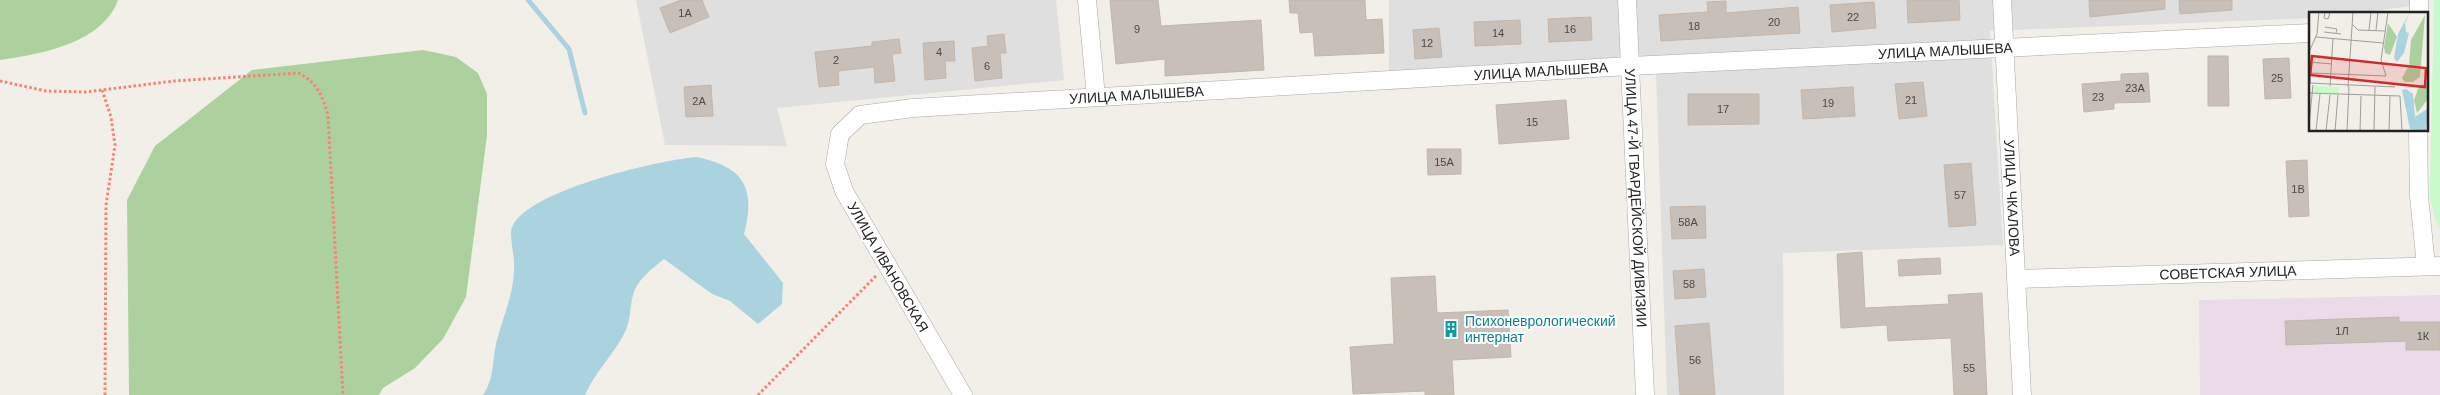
<svg xmlns="http://www.w3.org/2000/svg" width="2440" height="395" viewBox="0 0 2440 395" font-family="Helvetica,sans-serif">
	<style>
		.residential { fill: #e0dfdf }
		.industrial { fill: #ebdbe8 }
		.forest { fill: #add19e }
		.park { fill: #c8facc }
		.water { fill: #aad3df }
		.lines { fill: none; stroke-linecap: round; stroke-linejoin: round }
		.stream { stroke: #aad3df; stroke-width: 5 }
		.building { fill: #c7bfb8; stroke: #c4b6ab }
		.minor-casing { stroke: #a9a9a9; stroke-width: 19 }
		.path { stroke: #fa8072; stroke-width: 3; stroke-dasharray: 2.5 2.5; stroke-linecap: butt }
		.minor { stroke: #fff; stroke-width: 18 }
		.labels { text-anchor: middle; stroke-width: 4; stroke-linejoin: round; paint-order: stroke }
		.number-label { font-size: 11px; fill: #4b4948 }
		.street-label { font-size: 14px; fill: #222; stroke: #fff }
		.culture-label { font-size: 14px; fill: #0d838f; stroke: #fff; text-anchor: start }
		.inset-road { fill: none; stroke: #9f9d99; stroke-width: 1 }
		.view { fill: #d62828; fill-opacity: 0.15; stroke: #d62828; stroke-width: 2.5 }
		.inset-edge { fill: none; stroke: #222; stroke-width: 2.5 }
	</style>
	<rect width="100%" height="100%" fill="#f2efe9"/>
	<g class="residential">
		<polygon points="636,0 1056,0 1064,80 777,108 787,146 665,145"/>
		<polygon points="1389,0 2412,0 2412,6 2348,14 2310,14 2310,18 1990,31 2003,245 1783,253 1784,395 1667,395 1656,72 1389,90"/>
	</g>
	<polygon class="industrial" points="2440,295 2440,395 2200,395 2199,300"/>
	<g class="forest">
		<path d="M0,0h118c-16,44 -78,54 -118,60z"/>
		<polygon points="423,50 456,57 478,73 487,94 487,136 466,297 443,339 415,368 383,388 379,395 129,395 127,200 155,146 252,70"/>
	</g>
	<polygon class="park" points="2434,0 2440,0 2440,230 2435,219 2430,195"/>
	<path class="water" d="M697,157c47,10 59,31 47,77l39,49 -1,21 -24,20 -28,-23 -18,-7 -48,-35c-11,9 -22,17 -29,30 -6,14 -3,31 -11,45 -11,21 -29,38 -39,61h-102c11,-16 9,-32 13,-51 6,-25 17,-47 18,-73 1,-13 -3,-26 -3,-38 1,-40 152,-74 186,-76z"/>
	<g class="lines">
		<polyline class="stream" points="528,0 569,49 585,113"/>
	</g>
	<g class="building">
		<polygon points="681,0 702,0 709,17 670,33 660,8"/>
		<polygon points="1110,0 1158,0 1161,26 1261,20 1264,70 1165,76 1165,59 1116,64"/>
		<polygon points="1289,0 1365,0 1366,20 1382,19 1384,53 1315,56 1313,32 1300,33 1298,13 1290,13"/>
		<polygon points="1907,0 1959,0 1960,20 1908,23"/>
		<polygon points="2089,0 2165,0 2165,9 2090,17"/>
		<polygon points="2179,0 2232,0 2232,10 2180,14"/>
		<polygon points="1726,1 1726,13 1798,7 1800,33 1661,41 1659,15 1708,12 1707,2"/>
		<polygon points="1874,2 1876,28 1832,32 1830,5"/>
		<polygon points="1591,17 1592,40 1549,42 1548,19"/>
		<polygon points="1520,20 1521,44 1475,46 1474,22"/>
		<polygon points="1439,28 1442,57 1415,59 1413,30"/>
		<polygon points="1004,34 1006,53 1000,53 1002,78 975,81 972,48 988,46 987,36"/>
		<polygon points="899,39 901,53 892,54 895,81 875,83 874,67 838,71 839,85 819,87 815,52 872,46 872,42"/>
		<polygon points="954,41 955,61 945,61 946,78 925,80 923,43"/>
		<polygon points="2208,56 2228,56 2229,106 2208,106"/>
		<polygon points="2289,58 2291,98 2265,99 2263,59"/>
		<polygon points="2148,73 2150,102 2114,103 2114,109 2084,112 2082,84 2121,81 2121,74"/>
		<polygon points="1923,82 1927,116 1899,119 1895,84"/>
		<polygon points="711,85 713,116 686,117 684,87"/>
		<polygon points="1853,87 1855,116 1803,119 1801,90"/>
		<polygon points="1688,94 1759,94 1759,124 1688,125"/>
		<polygon points="1566,100 1569,139 1499,144 1496,105"/>
		<polygon points="1427,149 1461,149 1461,174 1428,175"/>
		<polygon points="2307,160 2309,216 2289,217 2286,161"/>
		<polygon points="1971,163 1976,225 1949,227 1944,165"/>
		<polygon points="1705,206 1706,238 1672,239 1670,207"/>
		<polygon points="1862,252 1865,308 1949,304 1948,295 1982,293 1987,395 1954,395 1951,338 1888,341 1887,325 1841,328 1837,254"/>
		<polygon points="1940,258 1941,274 1899,276 1898,260"/>
		<polygon points="1704,269 1706,297 1675,299 1673,271"/>
		<polygon points="1435,276 1437,313 1508,310 1511,357 1452,360 1454,395 1425,395 1425,391 1353,394 1350,347 1394,344 1391,278"/>
		<polygon points="2399,317 2399,322 2440,322 2440,350 2406,350 2406,341 2286,345 2285,321"/>
		<polygon points="1709,323 1715,395 1680,395 1675,326"/>
	</g>
	<g class="lines">
		<g class="minor-casing">
			<g id="minor">
				<polyline points="1087,0 1096,97"/>
				<path id="s1" d="M1627,0l18,395"/>
				<path id="s2" d="M2002,0l20,395"/>
				<polyline points="2419,14 2419,0"/>
				<polyline points="2418,130 2419,196 2426,266"/>
				<path id="s3" d="M2016,279l424,-13"/>
				<path id="s4" d="M963,395l-119,-204 -9,-27 5,-30 20,-19 53,-7 717,-42 680,-33"/>
			</g>
		</g>
		<g class="path">
			<path d="M0,81l46,10 40,1 88,-11 124,-8c19,9 24,22 30,42l15,280"/>
			<polyline points="102,90 111,117 115,145 106,205 105,395"/>
			<polyline points="758,395 876,276"/>
		</g>
		<use href="#minor" class="minor"/>
	</g>
	<defs>
		<g id="building-bare" transform="scale(1.35)"><path d="M-4-6H4V6H1V3H-1V6H-4ZM-2.5-4.3h1.7v1.8h-1.7ZM.8-4.3h1.7v1.8H.8ZM-2.5-1h1.7V.8h-1.7ZM.8-1h1.7V.8H.8Z" fill="#0f9aa8" stroke="#fff" stroke-width="2.5" paint-order="stroke"/></g>
	</defs>
	<g fill-rule="evenodd">
		<use href="#building-bare" x="1451" y="329"/>
	</g>
	<g class="labels">
		<g class="number-label">
			<text x="685" y="17">1А</text>
			<text x="1853" y="21">22</text>
			<text x="1774" y="26">20</text>
			<text x="1694" y="30">18</text>
			<text x="1137" y="33">9</text>
			<text x="1570" y="33">16</text>
			<text x="1498" y="37">14</text>
			<text x="1427" y="47">12</text>
			<text x="939" y="56">4</text>
			<text x="836" y="64">2</text>
			<text x="987" y="70">6</text>
			<text x="2277" y="82">25</text>
			<text x="2135" y="92">23А</text>
			<text x="2098" y="101">23</text>
			<text x="1911" y="104">21</text>
			<text x="699" y="105">2А</text>
			<text x="1828" y="107">19</text>
			<text x="1723" y="113">17</text>
			<text x="1532" y="126">15</text>
			<text x="1444" y="166">15А</text>
			<text x="2298" y="193">1В</text>
			<text x="1960" y="199">57</text>
			<text x="1688" y="226">58А</text>
			<text x="1689" y="288">58</text>
			<text x="2342" y="335">1Л</text>
			<text x="2423" y="340">1К</text>
			<text x="1695" y="364">56</text>
			<text x="1969" y="372">55</text>
		</g>
		<g class="street-label">
			<text dy="5" stroke="none"><textPath href="#s4" startOffset="1410">УЛИЦА МАЛЫШЕВА</textPath></text>
			<text dy="5" stroke="none"><textPath href="#s4" startOffset="1005">УЛИЦА МАЛЫШЕВА</textPath></text>
			<text dy="5" stroke="none"><textPath href="#s4" startOffset="600">УЛИЦА МАЛЫШЕВА</textPath></text>
			<text dy="5" stroke="none"><textPath href="#s1" startOffset="198">УЛИЦА 47-Й ГВАРДЕЙСКОЙ ДИВИЗИИ</textPath></text>
			<text dy="5" stroke="none"><textPath href="#s2" startOffset="198">УЛИЦА ЧКАЛОВА</textPath></text>
			<text transform="translate(888 267) rotate(60)" y="5">УЛИЦА ИВАНОВСКАЯ</text>
			<text dy="5" stroke="none"><textPath href="#s3" startOffset="212">СОВЕТСКАЯ УЛИЦА</textPath></text>
		</g>
		<g class="culture-label">
			<text x="1465" y="326">Психоневрологический<tspan x="1465" dy="16">интернат</tspan></text>
		</g>
	</g>
	<g transform="translate(2309 12)">
		<rect width="119" height="119" fill="#f2efe9"/>
		<path d="M116,3l-5,62 -7,5h-8l-3,-4 7,-13 2,-25zM79,11l9,14 -7,18 -5,-2 -1,-6zM119,72v15l-11,14 -3,-13 4,-11 3,-4z" fill="#add19e"/>
		<path d="M5,74l25,1 -1,8 -25,-2z" fill="#c8facc"/>
		<path d="M101,0l-5,11 1,9 3,1 -5,20 -7,9 -3,-4 4,-24zM97,77l7,5 2,23 13,-9 -2,23 -16,-2 -8,-39z" fill="#aad3df"/>
		<path class="inset-road" d="M16,0l-1,6 4,1 2,-7M43,12l6,6 27,1M16,15l12,2 -1,4M60,18l2,-18M67,18l2,-18M15,20l17,2M7,25l67,6M0,40l8,-18 2,-22M0,50l23,2M2,61l75,3 -5,-16 7,-48M0,71l86,4M1,71l2,-21M21,74l3,-48M39,75l5,-75M0,81l91,3 2,35M0,112l4,-39M7,119l4,-37M17,119l4,-36M26,119l3,-36M38,119l2,-44M51,119l1,-35M65,119l1,-44M80,119l1,-35"/>
		<path class="view" d="M3,44l114,12 -1,19 -115,-12z"/>
		<rect width="119" height="119" class="inset-edge"/>
	</g>
</svg>
